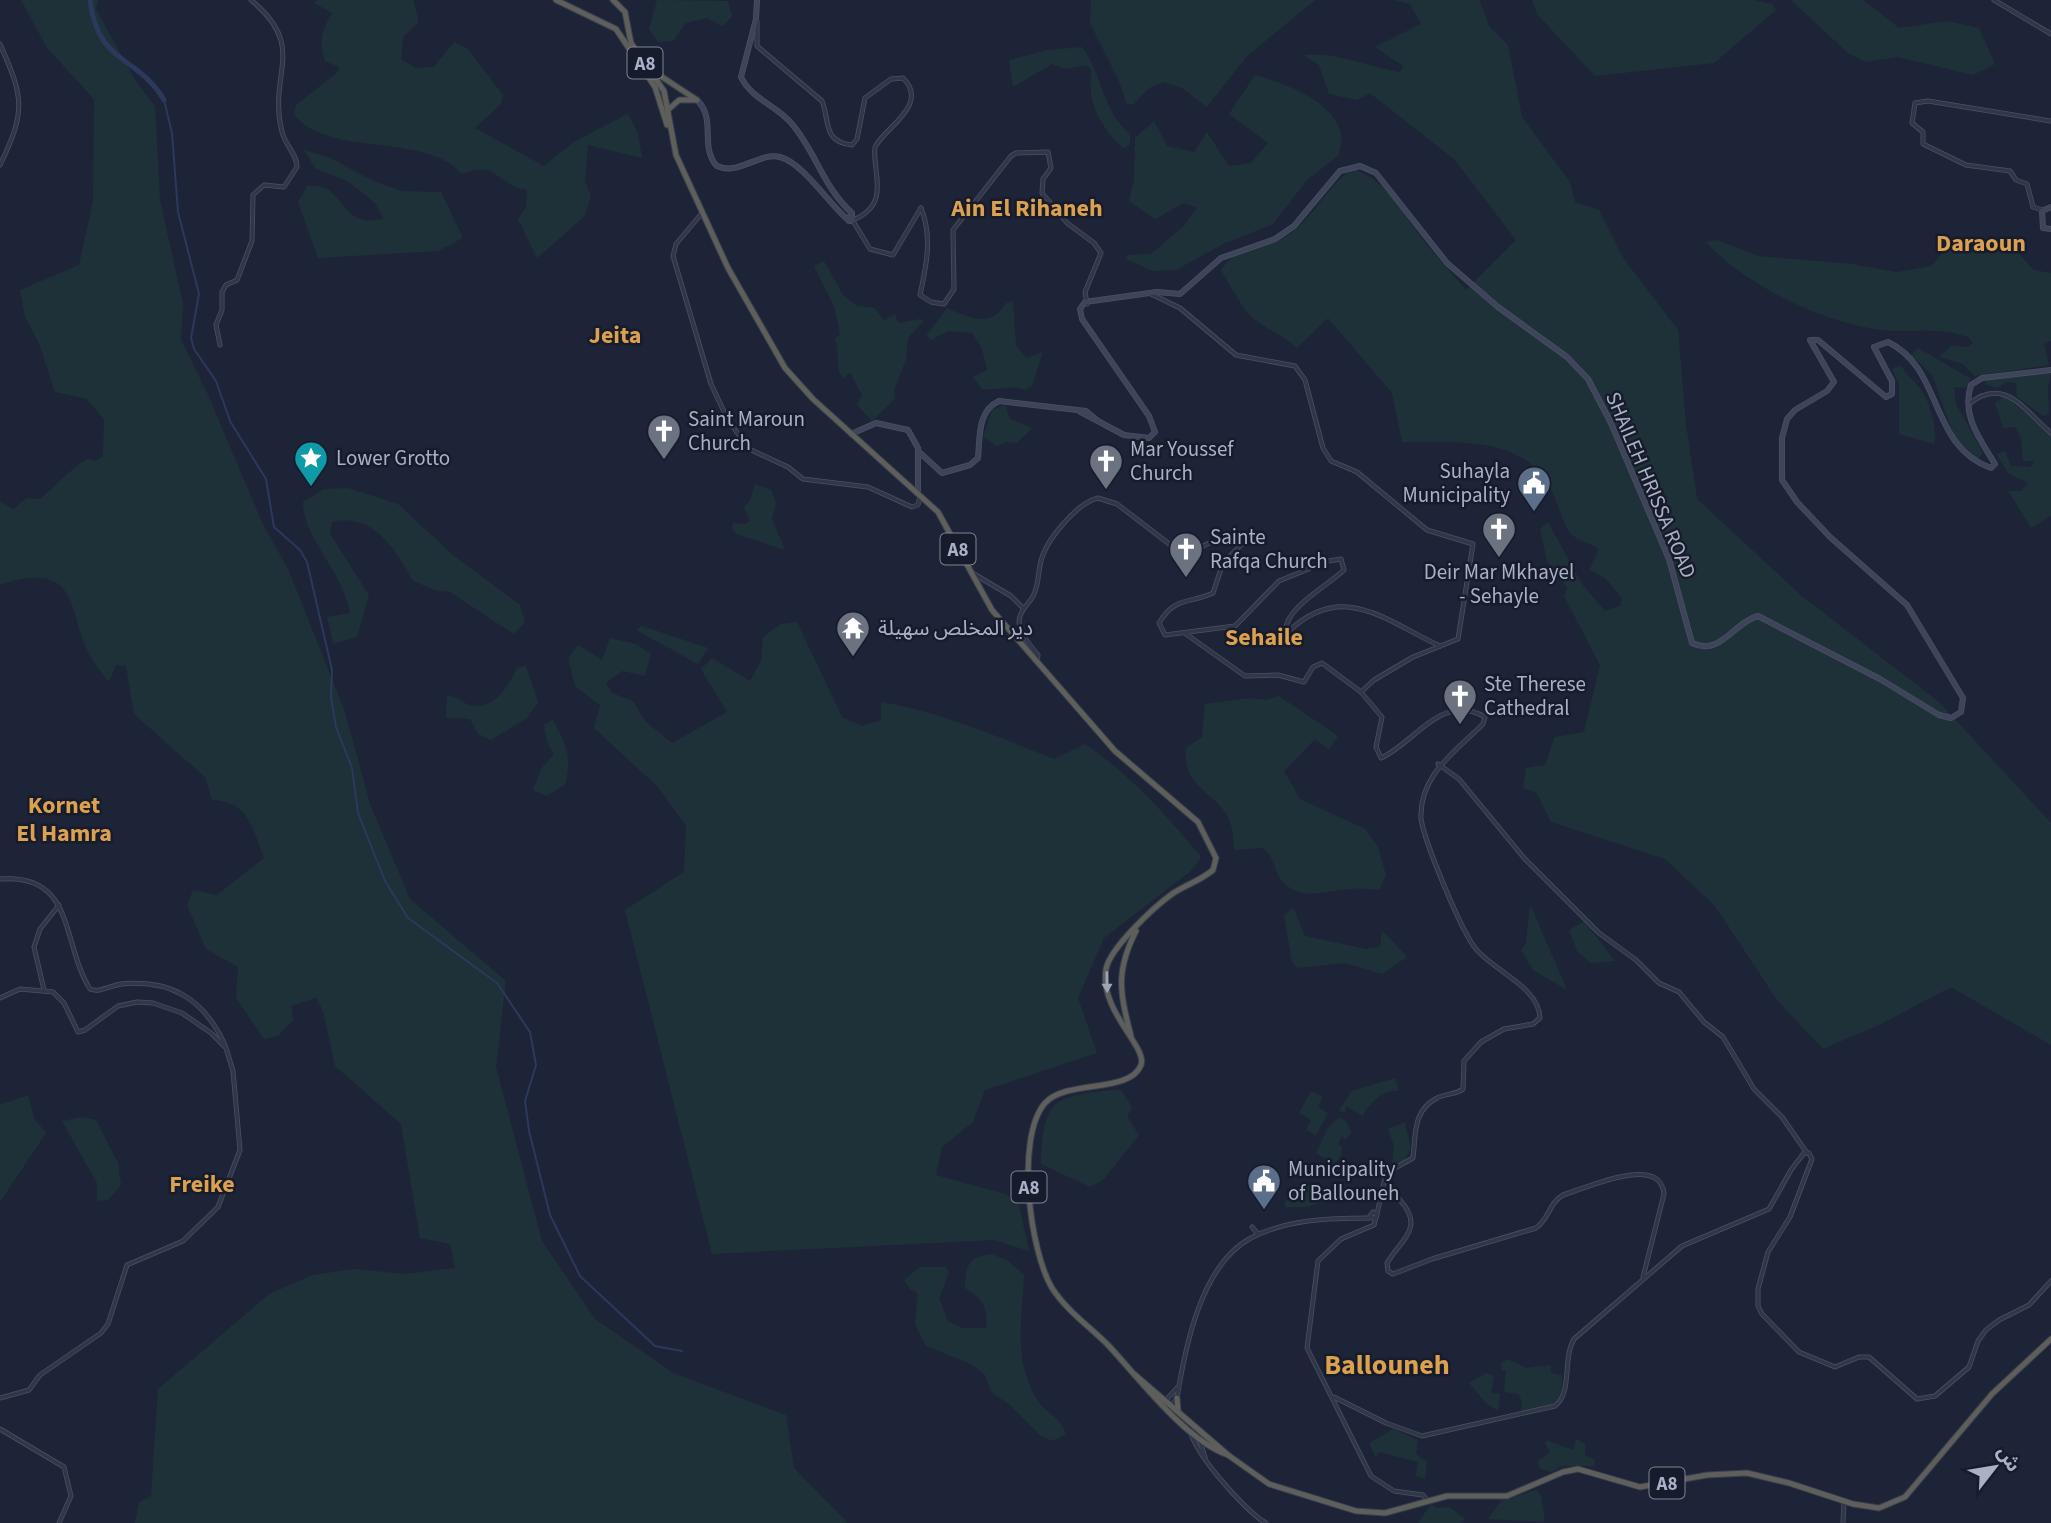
<svg xmlns="http://www.w3.org/2000/svg" width="2051" height="1523" viewBox="0 0 2051 1523" font-family="'Source Sans 3','Noto Sans Arabic',sans-serif">
	<style>
		.green { fill: #1f3138 }
		.lines { fill: none; stroke-linecap: round; stroke-linejoin: round }
		.stream { stroke: #2c385c; stroke-width: 2 }
		.river { stroke: #2c385c; stroke-width: 5 }
		.tertiary-casing { stroke: #4b5163; stroke-width: 5 }
		.secondary-casing { stroke: #4b5163; stroke-width: 6 }
		.trunk-casing { stroke: #383e4f; stroke-width: 7 }
		.tertiary { stroke: #313748; stroke-width: 3.5 }
		.secondary { stroke: #3e455b; stroke-width: 4.5 }
		.trunk { stroke: #5e5e5a; stroke-width: 5 }
		.oneway { fill: #9fa4b5 }
		.labels { text-anchor: middle; stroke-width: 5; stroke-linejoin: round; paint-order: stroke }
		.shield { fill: #171c2c; stroke: #7e8497; stroke-width: 2 }
		.shield-label { font-size: 19px; font-weight: bold; fill: #aab0c5 }
		.poi-label { font-size: 21px; fill: #aab0c5; stroke: #171c2c; text-anchor: start }
		.street-label { font-size: 21px; fill: #aab0c5; stroke: #171c2c }
		.quarter-label { font-size: 24px; font-weight: bold; fill: #dca14e; stroke: #171c2c }
		.district-label { font-size: 28px; font-weight: bold; fill: #dca14e; stroke: #171c2c }
	</style>
	<rect width="100%" height="100%" fill="#1d2437"/>
	<g class="green">
		<path d="M21,0h77l-2,9 39,71 20,26 5,94 23,104 -2,36 27,55 54,127 27,49 56,141 25,92 40,95 96,82 -10,86 46,174 53,78 80,55 111,41 8,53 54,55h-713l4,-21 12,-6 7,-107 111,-95 44,-19 40,-6 53,5 49,-6 -5,-24 -30,-6 -19,-114 -66,-58 -12,-55 -7,-13 -25,8 2,14 -15,16 -14,3 -28,-41 2,-31 -32,-18 -19,-44 6,-15 24,5 47,-37c-12,-30 -15,-57 -52,-58l-6,-22 -72,-64 -8,-48 -10,-1 -7,17c-10,-13 -21,-26 -26,-42 -10,-27 -11,-63 -46,-62 -14,0 -24,2 -37,7v-84l13,8 14,-11 13,1c17,-14 28,-28 47,-40l7,2 9,-4 1,-38 -17,-20 -32,-7 -16,-49 -14,-26 -5,-27 59,-25 14,-64 1,-102 -47,-51z"/>
		<path d="M317,0h96l6,22 -16,15 -2,22 15,9 18,-1 20,-25 13,6 36,47 -2,9 -26,24 69,38 31,-25 53,-27 10,20 4,24 -54,-13 -3,36 6,16 -7,20 -47,41 -19,-39 8,-12 1,-17c-30,-5 -31,-31 -65,-16 -34,-42 -137,-16 -168,-60l2,-9 43,-34v-4l-14,-6c-7,-20 -3,-30 7,-48l-18,-10z"/>
		<polygon points="657,0 728,1 732,16 723,26 707,18 686,23 673,41 658,42 649,29"/>
		<polygon points="1091,0 1315,0 1246,57 1207,107 1182,88 1164,82 1149,88 1133,105 1126,103 1119,81 1090,23"/>
		<path d="M1394,0h85l11,27 18,18 14,72 48,65 5,20 24,8 25,49 54,71 8,94 11,75 106,98 136,105 112,121v222l-100,-58 -70,37 -58,25 -46,-49 -62,-94 -50,-47 -114,-37 -14,-29 -14,-5 3,-20 19,-3 10,-28 29,-5 16,-67 -36,-69 3,-8 -20,-27 -7,-32 8,-7 34,62 23,27 15,-5 2,-8 -17,-20 -16,-8 10,-21c-7,-5 -22,-9 -28,-15 -8,-9 -15,-37 -22,-49 -30,-51 -96,-42 -147,-43l-10,-49 -64,-75 -31,30c-15,-15 -30,-17 -45,-31 -13,-13 -22,-32 -31,-47 4,-5 9,-12 15,-15 18,-10 39,-10 56,-23 24,-18 36,-47 61,-63 36,12 51,48 74,76 13,15 26,30 39,45l50,-50 -61,-80 -85,-67 -13,7 -28,-6 -10,-29 -15,-10c33,-3 64,12 96,17l3,-6 -28,-19 46,-23 -11,-20z"/>
		<polygon points="1532,0 1754,0 1772,4 1776,10 1714,63 1595,76 1537,14"/>
		<polygon points="1791,0 1863,0 1899,28 1947,21 1979,28 1995,64 1973,75 1898,57 1865,62 1848,53"/>
		<path d="M1082,47c21,28 20,64 48,87v11l-7,3c-23,-22 -37,-46 -31,-78l-6,-5 -20,4 -14,-5 -39,23 -4,-27 38,-10z"/>
		<path d="M1255,75c29,8 77,25 86,58 2,6 -1,15 -2,22l-32,25 -34,44 -50,20 -47,26 -23,1 -27,-12 2,-4 23,-1 33,-28 13,-18 -13,-5 -29,16 -26,-18 5,-21 1,-42 19,-17 13,25 27,6 13,-20 22,34 22,-3 17,-20 -39,-29z"/>
		<path d="M304,150l25,7 44,24 28,10 40,1 22,46 -25,13 -120,7 -20,-56 10,-17c5,1 13,1 17,3 20,10 23,42 58,30l-8,-15 -26,-21 -34,-14z"/>
		<path d="M1718,240l39,16 95,8 45,8 35,-6 17,-21 21,7 42,-5 22,23 17,3v68l-7,3 5,21 -75,11 -11,-12 -24,-7 13,-12 16,2 5,-4 -5,-6c-34,-11 -54,-4 -86,-7 -57,-6 -137,-45 -176,-88z"/>
		<path d="M824,261l19,34 14,11 18,2 9,13 11,-7 3,9 22,-4 4,2 -16,17 -2,22 -12,29 1,10 -23,22 -15,-16 5,-10 -12,-23 -7,7c-9,-15 -2,-26 -8,-40l5,-4 -5,-26 -21,-43z"/>
		<path d="M1013,301l3,44 10,13 17,-6 -11,34 -6,4c-17,-6 -27,1 -44,-1l-9,-12 14,-7 -5,-22 -10,-15 -24,-2 -17,9 -5,-4 21,-28c23,10 44,21 59,-5z"/>
		<polygon points="1918,348 1971,379 1966,388 1954,387 1956,404 1983,453 1978,459 1955,438 1932,375 1911,355"/>
		<path d="M1901,365c5,10 10,13 17,21 11,11 20,44 16,58l-35,-10v-50l-7,-15z"/>
		<polygon points="2051,372 2048,389 2049,413 2043,416 2017,397 2016,383 2006,382 1998,388 1985,384 1986,380 1992,379"/>
		<polygon points="2005,396 2051,435 2051,516 2031,528 2008,491 2021,491 2028,483 2009,474 1996,454 2005,451 2011,466 2030,467 2035,461 2023,461 2021,438 2015,427 2003,428 1995,403"/>
		<polygon points="1005,405 1010,419 1032,428 1017,443 1005,442 997,446 983,437 992,410"/>
		<polygon points="755,484 771,490 776,503 772,519 785,550 737,534 732,529 733,523 746,524 750,520 744,507 750,501"/>
		<path d="M348,488l50,16 56,52 66,49 5,17 -11,12 -64,-42 -15,-2 -22,-9c-17,-31 -40,-69 -81,-59l-2,12 39,61 -12,42 -24,7 -6,-27 23,-4c-7,-43 -47,-74 -47,-111l21,-13z"/>
		<path d="M797,622l45,95 20,9 19,-6v-18c60,10 117,35 173,57l31,-15c46,31 81,71 116,113l-9,13 -88,68 -26,60 19,55 -112,37 -12,32 -31,25 -6,28 69,19 14,11 10,46 -35,-11 -282,14 -87,-344 59,-38 2,-46 -28,-39 -64,-59 6,-23 -25,-19 -7,-28 10,-13 24,15 8,-22 26,6 15,10 -6,22 -23,-5 -16,12 6,10 21,8 12,20 27,22 55,-31 -26,-43 11,-11 38,23 11,-20 2,-24 18,-13z"/>
		<polygon points="642,626 708,648 698,664 636,630"/>
		<path d="M526,666l12,36 -11,16 -36,22 -13,-6 -8,-15 -24,-1 1,-23c9,2 13,6 20,9 25,10 42,-18 50,-36z"/>
		<path d="M1279,696l59,40 -9,13 -14,-10 -31,32 16,28 65,30 13,18 8,28 -7,15c-9,-1 -19,-2 -28,-1 -25,1 -49,14 -69,-8 -8,-9 -5,-20 -19,-33l-29,2c-1,-9 -1,-25 -6,-33 -13,-25 -47,-31 -42,-69l16,-11 3,-33 43,-6 18,2z"/>
		<path d="M553,720c14,26 19,36 12,65l-19,11 -13,-6 8,-21 13,-15 -7,-12 -3,-18z"/>
		<polygon points="1530,904 1567,990 1533,970 1521,950 1526,943"/>
		<polygon points="1293,907 1305,936 1366,949 1380,947 1382,930 1407,957 1382,974 1345,963 1298,968 1292,962 1284,915"/>
		<polygon points="1584,921 1615,961 1591,963 1577,951 1569,930"/>
		<path d="M1395,1078l4,13c-15,-2 -30,12 -36,25l-17,-10 -1,7 -6,-3 13,-19z"/>
		<path d="M1120,1089l12,18 -5,10 12,18 -36,45 -13,7 -49,-23c2,-70 15,-67 79,-75z"/>
		<polygon points="1311,1091 1323,1097 1318,1107 1328,1113 1316,1135 1306,1130 1311,1120 1299,1113"/>
		<polygon points="28,1095 34,1118 46,1133 0,1202 0,1105"/>
		<polygon points="82,1117 96,1120 118,1163 121,1185 108,1200 97,1201 97,1183 62,1121"/>
		<polygon points="1340,1117 1347,1122 1351,1133 1345,1140 1342,1136 1338,1144 1342,1146 1341,1156 1334,1164 1316,1153 1329,1126"/>
		<polygon points="1405,1122 1411,1149 1403,1162 1392,1164 1394,1146 1388,1129"/>
		<path d="M1305,1183l24,10c-12,15 -25,15 -44,14v-5z"/>
		<path d="M992,1254l16,7 16,14c-2,43 -11,84 12,123 9,16 22,15 30,36l-13,7 -12,-5 -32,-32 -17,-11 -7,-18 -12,-10 -47,-19 -11,-22 3,-31 -8,-4 -6,-9 16,-13h26l3,5 -10,27 9,22 15,7h23c3,-20 -4,-30 -21,-40 0,-22 4,-32 27,-34z"/>
		<path d="M1507,1359l20,9 24,-3v8l11,2c2,32 -13,32 -41,37l1,-11 -4,-7 -14,-2 2,-21 -5,-1v-7z"/>
		<polygon points="1486,1373 1494,1376 1491,1393 1500,1394 1498,1411 1486,1403 1469,1383"/>
		<polygon points="1393,1429 1418,1440 1416,1454 1427,1462 1425,1479 1416,1476 1418,1462 1379,1452 1376,1457 1369,1443"/>
		<polygon points="1576,1439 1585,1444 1585,1455 1595,1460 1594,1466 1561,1466 1552,1472 1540,1469 1538,1461 1550,1452 1545,1443 1547,1440 1573,1450"/>
		<polygon points="1536,1490 1541,1495 1545,1522 1488,1519 1501,1501"/>
		<polygon points="1431,1504 1436,1508 1449,1507 1465,1519 1460,1523 1418,1523"/>
	</g>
	<g class="lines">
		<polyline class="stream" points="164,100 172,133 178,212 199,294 191,338 194,349 216,381 230,421 266,479 274,527 300,550 307,562 332,670 331,697 336,727 352,768 358,813 385,881 408,918 497,983 530,1032 536,1065 525,1101 529,1131 550,1215 580,1276 655,1346 682,1351"/>
		<path class="river" d="M90,0c8,66 47,54 74,100"/>
		<g class="tertiary-casing">
			<g id="tertiary">
				<polyline points="1994,0 2051,34"/>
				<path d="M757,21v25l65,55c8,19 0,41 30,44l5,-6 8,-41 26,-19 12,-1c27,27 -18,49 -28,69 -3,26 17,57 -22,73"/>
				<path d="M0,44c24,54 26,67 0,121"/>
				<path d="M921,208c12,29 5,59 -1,87l11,7 13,2 10,-15 -1,-59 58,-74 5,-3 32,-1 3,16 -8,11 -1,14 25,30 27,20 7,10 -16,39 2,12"/>
				<polyline points="2042,210 2033,207 2027,184 2016,180 2010,171 1966,165 1923,144 1923,132 1912,123 1915,103 1928,101 2051,121"/>
				<polyline points="702,213 676,244 673,256 711,384 728,420 749,449 788,467 803,479 868,487 912,507 918,505 920,497"/>
				<polyline points="853,221 870,249 893,255 921,208"/>
				<path d="M1149,293l31,15 56,47 59,11 10,14 18,68 8,13 26,11 70,58 46,14 -15,95 -45,18 -39,23 -13,12 21,25 -6,30 5,11c34,-15 60,-66 104,-41l-2,7c-28,28 -64,51 -62,95 4,24 40,112 55,130 18,22 63,38 64,69l-7,6 -29,5 -23,13 -17,19 -1,28c-7,6 -17,4 -26,9 -25,13 -21,37 -24,60l-27,15 -9,41"/>
				<path d="M220,345l-4,-20 6,-15v-18l4,-7 11,-5 15,-39 1,-46 11,-10 20,2 13,-20c0,-13 -12,-22 -15,-35 -15,-59 27,-84 -31,-132"/>
				<path d="M1969,404c35,-29 56,7 82,29"/>
				<polyline points="974,574 1011,596 1023,608"/>
				<polyline points="1186,634 1245,676 1278,675 1304,682 1313,667 1322,663 1361,692"/>
				<path d="M1037,661l1,-6c-8,-9 -18,-21 -19,-33 0,-12 11,-18 15,-28 5,-11 4,-22 7,-33 5,-21 36,-58 57,-63l19,6 64,49c21,0 44,-27 68,-16l-26,26 -10,30c-24,11 -38,3 -54,30l6,12 70,-9 44,-45 49,-20 13,-2 3,11c-14,14 -59,38 -58,60h4c54,-49 96,-9 150,16"/>
				<polyline points="1438,764 1459,779 1524,858 1599,933 1636,960 1659,983 1679,992 1704,1022 1723,1037 1754,1089 1782,1117 1807,1153"/>
				<path d="M0,879c76,-6 61,64 90,110 9,4 20,-3 31,-5 50,-5 83,15 104,61"/>
				<polyline points="44,990 34,947 40,929 59,905"/>
				<polyline points="0,998 20,989 53,992 64,1003 78,1032 85,1030 118,1006 137,1002 153,1003 182,1013 211,1033 226,1048 233,1071 240,1150 218,1207 183,1241 127,1265 108,1324 101,1333 40,1375 29,1390 0,1398"/>
				<path d="M1380,1192l19,7c27,29 2,40 -12,64l1,8 5,3 39,-15 104,-31c13,-9 13,-25 27,-33 23,-7 98,-42 101,-1l-21,83"/>
				<polygon points="1373,1212 1377,1215 1375,1219 1370,1216"/>
				<polyline points="1376,1218 1374,1225 1341,1239 1318,1261 1307,1348 1371,1476 1394,1491 1423,1495 1427,1500"/>
				<polyline points="1252,1227 1258,1234"/>
				<path d="M1334,1397l52,26 36,13 133,-30c18,-14 7,-46 19,-67l108,-93 87,-37 22,-39 13,-17h5l3,6 -22,58 -22,35 -10,37v17l4,8 37,38 36,15 24,-10h10l48,42 18,-3 34,-29 9,-26 8,-11 13,-10 30,-15 22,-24"/>
				<polyline points="1166,1400 1177,1388"/>
				<path d="M1170,1408l7,-10c8,-50 24,-134 74,-160 36,-19 80,-20 120,-20"/>
				<path d="M1190,1423c-5,22 56,89 76,100"/>
				<polyline points="0,1429 64,1467 71,1496 59,1523"/>
				<polyline points="1199,1438 1205,1457"/>
				<polyline points="1843,1523 1844,1502"/>
			</g>
		</g>
		<g class="secondary-casing">
			<g id="secondary">
				<path d="M757,0l-1,19 -15,58c11,23 36,28 51,47 24,28 31,63 60,89v5"/>
				<path d="M697,100c20,19 2,47 20,66 21,10 42,-14 63,-9 23,6 49,47 68,63"/>
				<polyline points="2051,207 2042,211 2043,228 2051,229"/>
				<polygon points="849,217 853,218 852,221 849,221"/>
				<path d="M1079,411l45,24 25,3 6,-6 -6,-16 -67,-97 -2,-10 5,-7 72,-10 23,2 41,-36 54,-19 19,-13 46,-55 20,-5 16,7 71,90 51,44 69,50 21,22 23,44 58,136 23,84c28,14 42,-21 66,-27l122,63 59,36 12,3 10,-6 2,-14 -56,-93 -77,-68 -33,-35 -15,-22v-42l5,-19 8,-9 32,-19 7,-9 -24,-42h8l68,57 6,-3v-13l-18,-34 14,-5c56,27 40,103 103,126l4,-4c-15,-25 -34,-48 -24,-79l11,-7 69,-8"/>
				<polyline points="851,434 876,423 908,430 918,448 918,493"/>
				<path d="M918,451l24,22 28,-8 8,-7c2,-20 -1,-47 21,-57l87,10 12,10"/>
			</g>
		</g>
		<g class="trunk-casing">
			<g id="trunk">
				<polyline points="556,0 616,29 655,87 667,125"/>
				<path d="M613,0l12,12 6,31 33,48 12,64 52,113 57,100 28,31 125,113 54,98 123,141 83,71 18,36 -3,12c-13,11 -28,15 -41,24 -18,13 -62,54 -66,75 -7,42 42,78 35,96 -11,29 -75,14 -96,38 -30,35 -15,148 7,185 14,22 38,39 56,57 31,33 77,95 120,110"/>
				<polyline points="653,71 697,100"/>
				<polyline points="669,109 679,100 697,100"/>
				<path d="M1131,1036c-11,-43 -16,-64 5,-105"/>
				<polyline points="1134,1374 1228,1455 1269,1484 1356,1511 1385,1513 1447,1496 1507,1496 1563,1472 1578,1469 1640,1487 1707,1475 1747,1473 1789,1483 1853,1504 1879,1508 1905,1497 1992,1394 2051,1339"/>
				<polyline points="1177,1398 1178,1411"/>
			</g>
		</g>
		<use href="#tertiary" class="tertiary"/>
		<use href="#secondary" class="secondary"/>
		<use href="#trunk" class="trunk"/>
	</g>
	<defs><path id="oneway-solid" d="M-6-.8H1V-3.2L6.5 0L1 3.2V.8H-6Z" transform="scale(1.75)"/></defs>
	<use class="oneway" href="#oneway-solid" transform="translate(1107 982) rotate(89)"/>
	<defs>
		<g id="church-pin" transform="scale(1.75)"><path d="M0 17L-7.5 6A9.5 9.5 0 1 1 7.5 6Z" fill="#6b7280" stroke="#171c2c"/><path d="M-1.2-6h2.4v3.5h3.3v2.4h-3.3V6h-2.4V-.1h-3.3v-2.4h3.3Z" fill="#fff"/></g>
		<g id="sight-pin" transform="scale(1.75)"><path d="M0 17L-7.5 6A9.5 9.5 0 1 1 7.5 6Z" fill="#0f9aa8" stroke="#171c2c"/><path d="M0-6L1.8-2.2L6-1.7L2.9 1.2L3.7 5.4L0 3.3L-3.7 5.4L-2.9 1.2L-6-1.7L-1.8-2.2Z" fill="#fff"/></g>
		<g id="civic-pin" transform="scale(1.75)"><path d="M0 17L-7.5 6A9.5 9.5 0 1 1 7.5 6Z" fill="#5c6f8a" stroke="#171c2c"/><path d="M-.6-6.5H3V-4.5H.6V-3L4-1V1h2V6H-6V1h2V-1L-.6-3ZM-1.2 2.5V6h2.4V2.5Z" fill="#fff"/></g>
		<g id="temple-pin" transform="scale(1.75)"><path d="M0 17L-7.5 6A9.5 9.5 0 1 1 7.5 6Z" fill="#6b7280" stroke="#171c2c"/><path d="M0-6L5-2H3V0L6.5 2.5H4V6H1.5V3h-3V6H-4V2.5H-6.5L-3 0V-2H-5Z" fill="#fff"/></g>
	</defs>
	<g fill-rule="evenodd">
		<use href="#church-pin" x="664" y="431"/>
		<use href="#sight-pin" x="311" y="458"/>
		<use href="#church-pin" x="1106" y="461"/>
		<use href="#civic-pin" x="1534" y="483"/>
		<use href="#church-pin" x="1499" y="529"/>
		<use href="#church-pin" x="1186" y="549"/>
		<use href="#temple-pin" x="853" y="628"/>
		<use href="#church-pin" x="1460" y="696"/>
		<use href="#civic-pin" x="1264" y="1181"/>
	</g>
	<g class="labels">
		<g class="shield">
			<rect x="627.5" y="47.5" width="35" height="31" rx="5"/>
			<rect x="940.5" y="533.5" width="35" height="31" rx="5"/>
			<rect x="1011.5" y="1171.5" width="35" height="31" rx="5"/>
			<rect x="1649.5" y="1467.5" width="35" height="31" rx="5"/>
		</g>
		<g class="shield-label">
			<text x="645" y="70">A8</text>
			<text x="958" y="556">A8</text>
			<text x="1029" y="1194">A8</text>
			<text x="1667" y="1490">A8</text>
		</g>
		<g class="poi-label">
			<text x="688" y="426">Saint Maroun<tspan x="688" dy="24">Church</tspan></text>
			<text x="1130" y="456">Mar Youssef<tspan x="1130" dy="24">Church</tspan></text>
			<text x="336" y="465">Lower Grotto</text>
			<text x="1510" y="478" text-anchor="end">Suhayla<tspan x="1510" dy="24">Municipality</tspan></text>
			<text x="1210" y="544">Sainte<tspan x="1210" dy="24">Rafqa Church</tspan></text>
			<text x="1499" y="579" text-anchor="middle">Deir Mar Mkhayel<tspan x="1499" dy="24">- Sehayle</tspan></text>
			<text x="878" y="635">دير المخلص سهيلة</text>
			<text x="1484" y="691">Ste Therese<tspan x="1484" dy="24">Cathedral</tspan></text>
			<text x="1288" y="1176">Municipality<tspan x="1288" dy="24">of Ballouneh</tspan></text>
		</g>
		<g class="street-label">
			<text transform="translate(1651 485) rotate(67)" y="7">SHAILEH HRISSA ROAD</text>
		</g>
		<g class="quarter-label">
			<text x="1027" y="216">Ain El Rihaneh</text>
			<text x="1981" y="251">Daraoun</text>
			<text x="615" y="343">Jeita</text>
			<text x="1264" y="645">Sehaile</text>
			<text x="64" y="813">Kornet<tspan x="64" dy="28">El Hamra</tspan></text>
			<text x="202" y="1192">Freike</text>
		</g>
		<g class="district-label">
			<text x="1387" y="1374">Ballouneh</text>
		</g>
	</g>
	<g transform="translate(1995 1467) rotate(59)" stroke="#171c2c" stroke-width="5" paint-order="stroke">
	<path d="M0-5L12 26L0 18L-12 26Z" fill="#aab0c5"/>
	<text y="-10" font-size="19" font-weight="bold" text-anchor="middle" fill="#aab0c5">ش</text>
	</g>
</svg>
